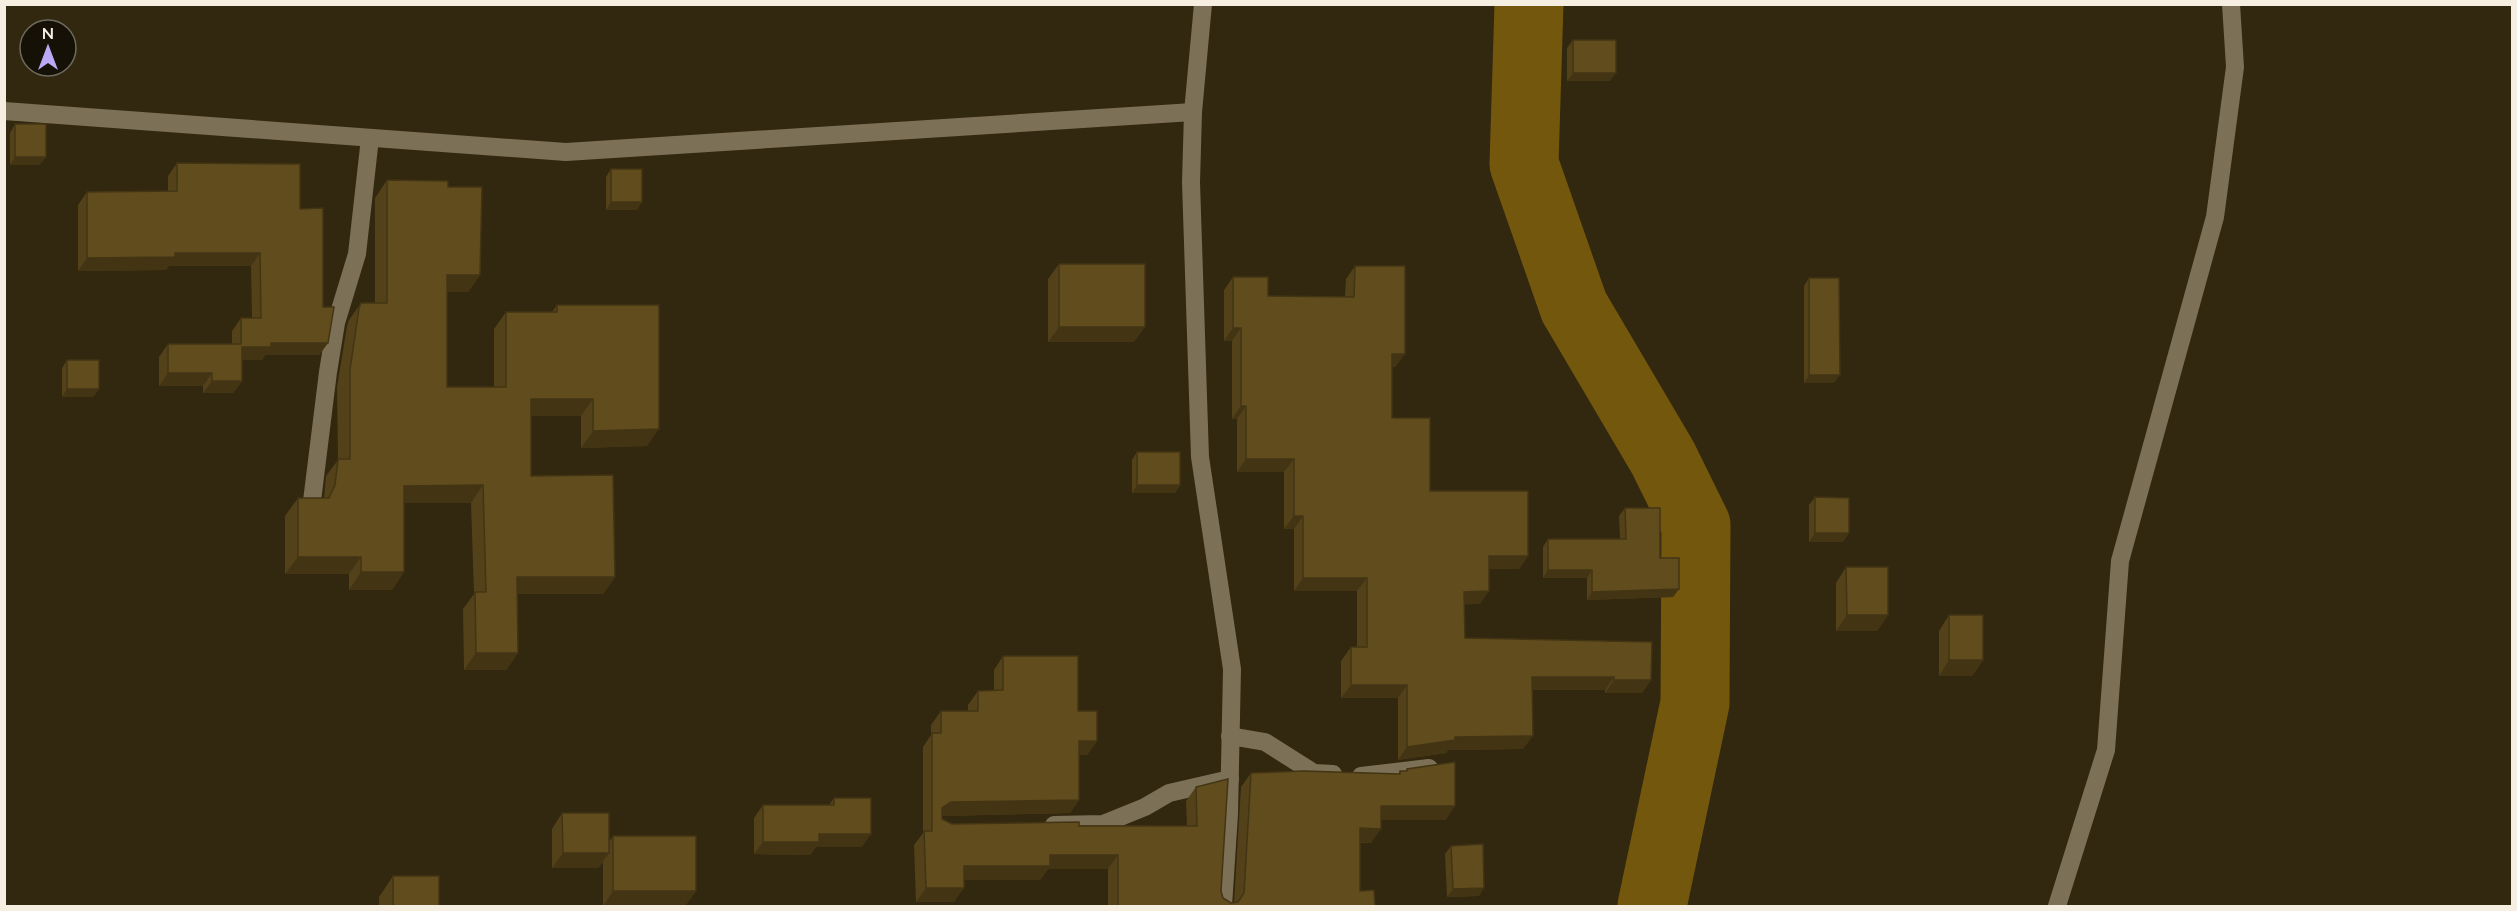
<svg xmlns="http://www.w3.org/2000/svg" width="2517" height="911" viewBox="0 0 2517 911" font-family="Lato,sans-serif">
	<style>
		.lines { fill: none; stroke-linecap: round; stroke-linejoin: round }
		.river { stroke: #73570c; stroke-width: 69 }
		.service { stroke: #7c7056; stroke-width: 18 }
		.minor { stroke: #7c7056; stroke-width: 18 }
		.tertiary { stroke: #7c7056; stroke-width: 18 }
		.wall { fill: #534119 }
		.shaded-wall { fill: #433514 }
		.building { fill: #604c1d; stroke: #433514; stroke-width: 1.5 }
	</style>
	<rect width="100%" height="100%" fill="#32270f"/>
	<g class="lines">
		<polyline class="river" points="1529,4 1524,164 1574,307 1663,458 1696,525 1695,703 1652,906"/>
		<polyline class="service" points="1054,825 1103,824 1145,807 1169,793 1230,779"/>
		<g class="minor">
			<polyline points="4,111 566,152 1193,112"/>
			<polyline points="312,501 328,372 336,323 357,254 370,138"/>
			<polyline points="1230,736 1265,742 1314,773 1333,774"/>
			<polyline points="1361,776 1429,768"/>
			<polyline points="2057,906 2106,750 2120,561 2215,217 2235,67 2231,4"/>
		</g>
		<polyline class="tertiary" points="1203,4 1193,112 1191,182 1200,457 1232,669 1229,814 1223,906"/>
	</g>
	<g class="wall">
		<polygon points="1573,40 1610,81 1567,81 1567,48"/>
		<polygon points="15,124 40,165 10,165 10,133"/>
		<polygon points="177,163 300,209 323,307 328,343 319,355 265,355 262,360 242,360 242,381 233,393 203,393 203,386 159,386 159,357 168,344 232,344 232,331 241,318 252,318 251,266 169,266 166,270 78,271 78,205 87,192 168,191 168,176"/>
		<polygon points="611,169 637,210 606,210 606,177"/>
		<polygon points="387,180 448,187 480,275 468,292 447,292 447,387 494,387 494,329 506,312 552,312 557,305 647,446 581,448 581,416 531,416 531,476 615,577 603,594 517,594 518,653 506,670 464,670 463,609 474,594 471,503 404,503 404,572 392,590 349,590 349,574 285,574 285,516 298,498 324,498 326,476 338,460 337,387 347,326 349,320 361,303 375,303 375,198"/>
		<polygon points="1059,264 1134,342 1048,342 1048,279"/>
		<polygon points="1355,266 1405,354 1395,367 1392,367 1392,418 1430,491 1528,556 1519,569 1489,569 1480,604 1464,604 1465,638 1651,680 1642,693 1605,693 1605,690 1532,690 1523,749 1448,750 1446,753 1398,760 1398,698 1341,698 1341,661 1351,647 1357,647 1357,591 1294,591 1294,529 1284,529 1284,472 1237,472 1237,419 1232,419 1232,341 1224,341 1224,290 1233,277 1268,296 1345,297 1346,279"/>
		<polygon points="1809,278 1834,383 1804,383 1804,286"/>
		<polygon points="67,360 99,389 93,397 62,397 62,368"/>
		<polygon points="1137,452 1180,485 1175,493 1132,493 1132,460"/>
		<polygon points="1815,497 1843,542 1809,542 1809,505"/>
		<polygon points="1625,508 1660,558 1679,589 1673,597 1587,600 1587,578 1543,578 1543,547 1548,539 1620,539 1619,516"/>
		<polygon points="1846,567 1888,615 1877,631 1836,631 1836,583"/>
		<polygon points="1949,615 1983,660 1972,676 1939,676 1939,631"/>
		<polygon points="1003,656 1078,711 1097,741 1087,755 1079,755 1079,800 1070,813 942,816 942,819 952,824 1187,826 1186,801 1196,787 1223,898 1231,903 1234,903 1241,787 1251,773 1398,774 1400,771 1406,771 1407,769 1446,820 1381,820 1371,843 1360,843 1360,891 1375,906 1108,906 1108,869 1048,869 1040,880 964,880 954,902 916,902 914,845 923,833 923,747 931,735 931,725 941,711 968,711 968,705 978,691 994,691 994,670"/>
		<polygon points="834,798 862,847 816,847 810,855 754,854 754,818 763,805 829,805"/>
		<polygon points="562,813 609,842 613,836 696,891 685,906 603,906 603,862 598,868 552,868 552,829"/>
		<polygon points="1451,846 1479,896 1447,897 1445,854"/>
		<polygon points="393,876 439,906 379,906 379,897"/>
	</g>
	<g class="shaded-wall">
		<polygon points="1573,73 1616,73 1610,81 1567,81"/>
		<polygon points="15,157 46,157 40,165 10,165"/>
		<polygon points="611,202 642,202 637,210 606,210"/>
		<polygon points="175,253 260,253 251,266 169,266 166,270 78,271 87,258"/>
		<polygon points="447,275 480,275 468,292 435,292"/>
		<polygon points="1059,327 1145,327 1134,342 1048,342"/>
		<polygon points="1233,328 1241,328 1232,341 1224,341"/>
		<polygon points="271,343 328,343 319,355 265,355 262,360 233,360 242,347"/>
		<polygon points="1392,354 1405,354 1395,367 1382,367"/>
		<polygon points="168,373 212,373 203,386 159,386"/>
		<polygon points="1809,375 1840,375 1834,383 1804,383"/>
		<polygon points="212,381 242,381 233,393 203,393"/>
		<polygon points="67,389 99,389 93,397 62,397"/>
		<polygon points="531,399 593,399 581,416 519,416"/>
		<polygon points="1241,406 1246,406 1237,419 1232,419"/>
		<polygon points="659,429 647,446 581,448 593,431"/>
		<polygon points="1246,459 1294,459 1284,472 1237,472"/>
		<polygon points="483,485 471,503 392,503 404,486"/>
		<polygon points="1137,485 1180,485 1175,493 1132,493"/>
		<polygon points="1294,516 1303,516 1294,529 1284,529"/>
		<polygon points="1815,533 1849,533 1843,542 1809,542"/>
		<polygon points="1489,556 1528,556 1519,569 1480,569"/>
		<polygon points="298,557 361,557 349,574 285,574"/>
		<polygon points="1548,570 1592,570 1587,578 1543,578"/>
		<polygon points="361,572 404,572 392,590 349,590"/>
		<polygon points="517,577 615,577 603,594 505,594"/>
		<polygon points="1303,578 1367,578 1357,591 1294,591"/>
		<polygon points="1679,589 1673,597 1587,600 1592,592"/>
		<polygon points="1489,591 1480,604 1455,605 1464,592"/>
		<polygon points="1847,615 1888,615 1877,631 1836,631"/>
		<polygon points="476,653 518,653 506,670 464,670"/>
		<polygon points="1949,660 1983,660 1972,676 1939,676"/>
		<polygon points="1532,677 1614,677 1605,690 1523,690"/>
		<polygon points="1614,680 1651,680 1642,693 1605,693"/>
		<polygon points="1351,685 1407,685 1398,698 1341,698"/>
		<polygon points="1533,736 1523,749 1448,750 1446,753 1398,760 1407,747 1455,737"/>
		<polygon points="1079,741 1097,741 1087,755 1070,755"/>
		<polygon points="1079,800 1070,813 942,816 942,808 951,802"/>
		<polygon points="1381,806 1455,806 1446,820 1371,820"/>
		<polygon points="1360,828 1381,829 1371,843 1350,842"/>
		<polygon points="819,834 871,834 862,847 816,847 810,855 754,854 763,842"/>
		<polygon points="563,853 609,853 598,868 552,868"/>
		<polygon points="1050,855 1118,855 1108,869 1048,869 1040,880 954,880 964,866"/>
		<polygon points="926,888 964,888 954,902 916,902"/>
		<polygon points="1484,888 1479,896 1447,897 1453,889"/>
		<polygon points="613,891 696,891 685,906 603,906"/>
	</g>
	<g class="building">
		<rect x="1573" y="40" width="43" height="33"/>
		<rect x="15" y="124" width="31" height="33"/>
		<polygon points="177,163 300,164 300,209 323,208 323,307 334,307 328,343 271,343 271,347 242,347 242,381 212,381 212,373 168,373 168,344 241,344 241,318 261,318 260,253 175,253 175,257 87,258 87,192 177,191"/>
		<rect x="611" y="169" width="31" height="33"/>
		<polygon points="387,180 448,181 448,187 482,187 480,275 447,275 447,387 506,387 506,312 557,312 557,305 659,305 659,429 593,431 593,399 531,399 531,476 613,475 615,577 517,577 518,653 476,653 475,592 486,592 483,485 404,486 404,572 361,572 361,557 298,557 298,498 329,498 335,485 338,459 350,459 350,370 359,308 361,303 387,303"/>
		<rect x="1059" y="264" width="86" height="63"/>
		<polygon points="1355,266 1405,266 1405,354 1392,354 1392,418 1430,418 1430,491 1528,491 1528,556 1489,556 1489,591 1464,592 1465,638 1652,642 1651,680 1614,680 1614,677 1532,677 1533,736 1455,737 1455,740 1407,747 1407,685 1351,685 1351,647 1367,647 1367,578 1303,578 1303,516 1294,516 1294,459 1246,459 1246,406 1241,406 1241,328 1233,328 1233,277 1268,277 1268,296 1354,297"/>
		<polygon points="1809,278 1839,278 1840,375 1809,375"/>
		<rect x="67" y="360" width="32" height="29"/>
		<rect x="1137" y="452" width="43" height="33"/>
		<polygon points="1815,497 1849,498 1849,533 1815,533"/>
		<polygon points="1625,508 1660,508 1660,558 1679,558 1679,589 1592,592 1592,570 1548,570 1548,539 1626,539"/>
		<polygon points="1846,567 1888,567 1888,615 1847,615"/>
		<rect x="1949" y="615" width="34" height="45"/>
		<polygon points="1003,656 1078,656 1078,711 1097,711 1097,741 1079,741 1079,800 951,802 942,808 942,819 952,824 1079,822 1079,826 1197,826 1196,787 1228,779 1221,891 1223,898 1231,903 1238,902 1244,893 1251,773 1304,771 1400,774 1400,771 1407,771 1407,769 1455,762 1455,806 1381,806 1381,829 1360,828 1360,891 1374,890 1375,906 1118,906 1118,855 1050,855 1050,866 964,866 964,888 926,888 924,831 932,831 932,733 941,733 941,711 978,711 978,691 1003,690"/>
		<polygon points="834,798 871,798 871,834 819,834 819,842 763,842 763,805 834,805"/>
		<polygon points="562,813 609,813 609,853 563,853"/>
		<rect x="613" y="836" width="83" height="55"/>
		<polygon points="1483,844 1484,888 1453,889 1451,846"/>
		<rect x="393" y="876" width="46" height="30"/>
	</g>
	<rect width="2517" height="911" fill="none" stroke="#f6efe1" stroke-width="12"/>
	<g transform="translate(48 48)"><circle r="28" fill="#151107" stroke="#6f6a5e" stroke-width="1.5"/>
	<path d="M0-4.5L10 22L0 15L-10 22Z" fill="#bca9f5"/>
	<text y="-9" font-size="16" font-weight="bold" text-anchor="middle" fill="#f6efe1">N</text>
	</g>
</svg>
